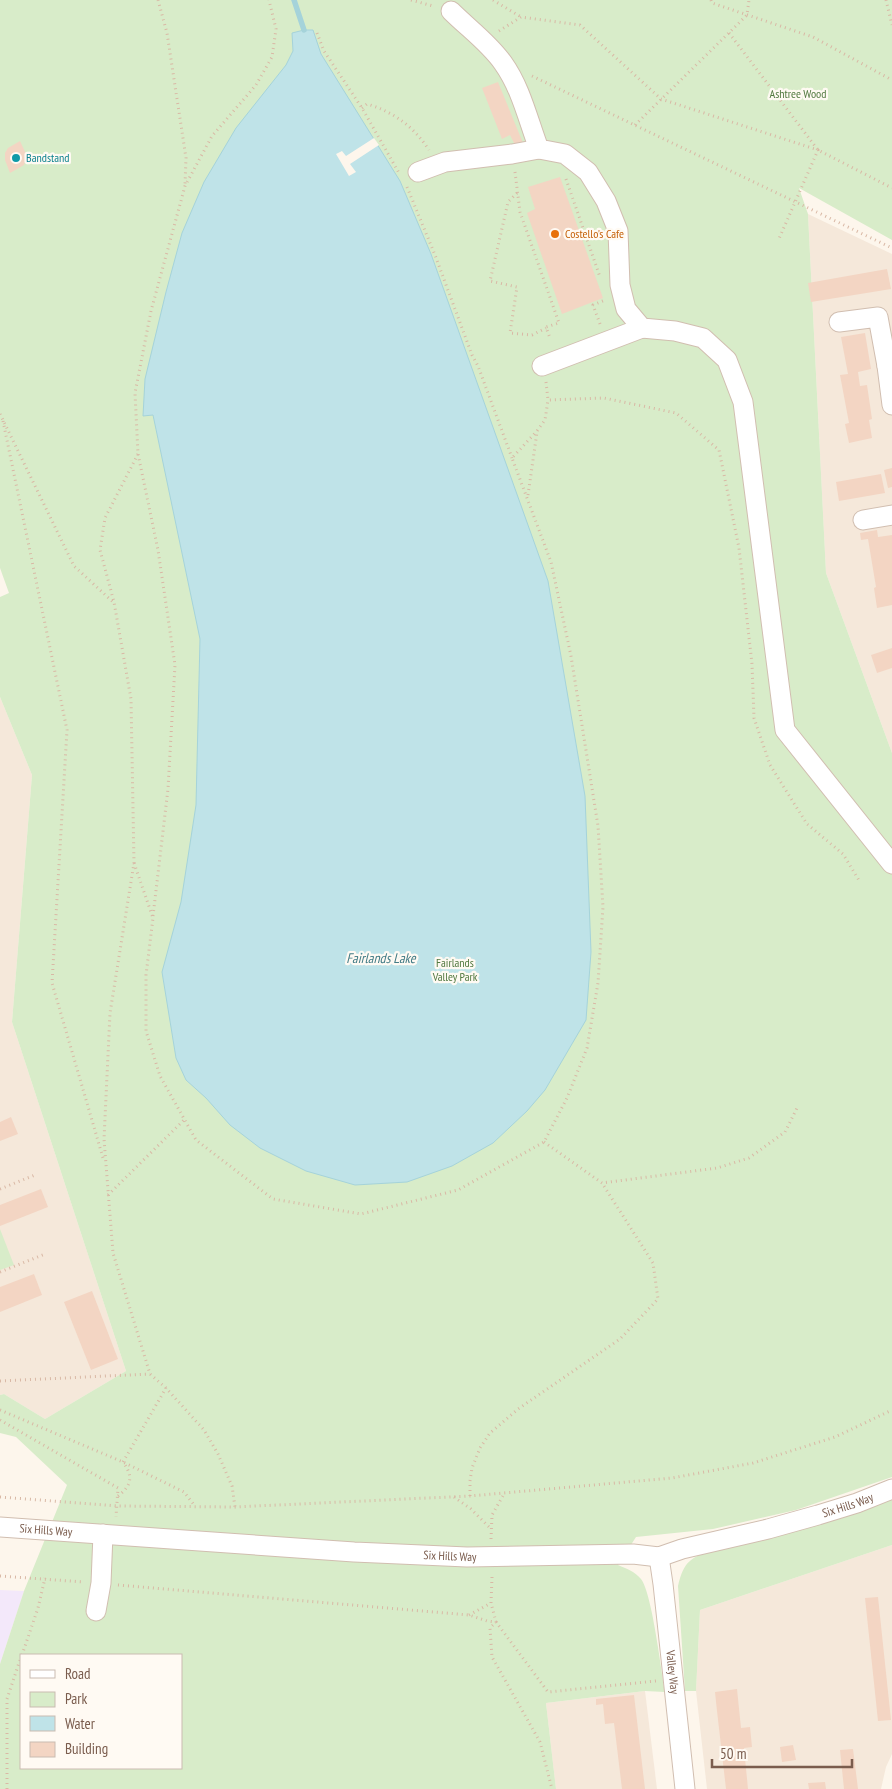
<svg xmlns="http://www.w3.org/2000/svg" width="892" height="1789" viewBox="0 0 892 1789" font-family="'PT Sans Narrow',sans-serif">
	<style>
		.residential { fill: #f5e8da }
		.education { fill: #f3e8fa }
		.green { fill: #d8ecc9; fill-rule: evenodd }
		.water { fill: #bfe3e8; stroke: #a5d3da }
		.pier { fill: #fdf6ec }
		.lines { fill: none; stroke-linecap: round; stroke-linejoin: round }
		.stream { stroke: #a5d3da; stroke-width: 5.5 }
		.building { fill: #f3d5c3 }
		.minor-casing { stroke: #d1beb0; stroke-width: 21 }
		.path { stroke: #d9b8a5; stroke-width: 3; stroke-dasharray: 1 4; stroke-linecap: butt }
		.minor { stroke: #fff; stroke-width: 19 }
		.culture-dot { fill: #0f9aa8; stroke: #fffaf3; stroke-width: 2 }
		.food-dot { fill: #e8710a; stroke: #fffaf3; stroke-width: 2 }
		.labels { text-anchor: middle; stroke-width: 4.5; stroke-linejoin: round; paint-order: stroke }
		.park-label { font-size: 12px; fill: #537a41; stroke: #fffaf3 }
		.culture-label { font-size: 12px; fill: #0d838f; stroke: #fffaf3; text-anchor: start }
		.food-label { font-size: 12px; fill: #c56008; stroke: #fffaf3; text-anchor: start }
		.street-label { font-size: 12px; fill: #7a5c4d; stroke: #fffaf3 }
		.water-label { font-size: 14px; font-style: italic; fill: #437c86; stroke: #fffaf3 }
	</style>
	<rect width="100%" height="100%" fill="#fdf6ec"/>
	<g class="residential">
		<polygon points="808,214 892,254 892,753 826,573"/>
		<polygon points="0,697 32,775 12,1022 126,1371 45,1419 4,1394 0,1395"/>
		<polygon points="892,1545 892,1754 886,1767 881,1789 707,1789 696,1691 700,1610"/>
		<polygon points="645,1691 657,1789 556,1789 546,1703"/>
	</g>
	<polygon class="education" points="0,1590 24,1591 0,1664"/>
	<g class="green">
		<path d="M0,0h892v240l-93,-52 9,26 18,359 66,180v724l-96,33 -83,19 -77,8 -18,28c9,4 16,6 23,14 11,14 20,91 24,113l-20,-1 -99,12 10,86h-556v-125l24,-73 43,-106 -51,-48 -16,-4v-38l4,-1 41,25 81,-48 -114,-349 20,-247 -32,-78v-100l9,-4 -9,-25zM21,1655h160v113h-160z"/>
		<polygon points="0,1229 14,1265 0,1270"/>
		<path d="M892,1499v46l-192,65 -4,81h-11l-7,-105c6,-25 12,-28 35,-36z"/>
	</g>
	<polygon class="water" points="304,30 313,30 321,54 400,181 431,254 548,581 585,796 591,952 586,1020 545,1090 527,1111 493,1143 452,1166 407,1182 355,1185 306,1171 260,1148 230,1125 206,1098 186,1080 176,1058 162,972 181,902 196,805 200,639 153,415 143,416 145,379 166,292 182,233 204,182 236,128 286,65 293,51 292,33"/>
	<polygon class="pier" points="374,138 379,145 350,164 356,172 349,176 336,154 342,151 346,156"/>
	<g class="lines">
		<polyline class="stream" points="294,0 304,30"/>
	</g>
	<g class="building">
		<polygon points="498,82 523,143 515,145 510,135 502,139 482,88"/>
		<polygon points="20,141 27,156 24,165 10,173 5,160 5,153 8,148"/>
		<polygon points="560,177 603,298 562,314 527,213 535,209 528,187"/>
		<polygon points="887,269 891,289 811,302 808,283"/>
		<polygon points="865,333 871,369 858,372 860,386 867,385 872,419 869,420 872,438 849,443 845,424 849,423 840,375 848,374 841,337"/>
		<polygon points="892,468 892,487 888,488 884,470"/>
		<polygon points="881,474 885,493 839,501 836,482"/>
		<polygon points="877,530 878,537 892,535 892,605 877,608 874,588 876,587 868,539 861,540 860,533"/>
		<polygon points="892,648 892,668 877,673 871,655"/>
		<polygon points="11,1117 18,1134 0,1141 0,1122"/>
		<polygon points="41,1189 48,1207 0,1226 0,1205"/>
		<polygon points="34,1274 42,1295 0,1312 0,1287"/>
		<polygon points="92,1291 118,1359 91,1370 64,1302"/>
		<polygon points="878,1597 891,1720 878,1721 865,1598"/>
		<polygon points="737,1689 741,1728 750,1727 752,1747 744,1748 748,1789 726,1789 717,1711 715,1692"/>
		<polygon points="634,1695 645,1789 622,1789 614,1723 605,1724 603,1704 596,1705 596,1699"/>
		<polygon points="793,1745 796,1760 782,1762 780,1747"/>
		<polygon points="853,1749 858,1789 844,1789 840,1750"/>
		<polygon points="825,1782 826,1789 809,1789 808,1783"/>
	</g>
	<g class="lines">
		<g class="minor-casing">
			<g id="minor">
				<path d="M451,11c17,17 38,32 52,52 18,25 25,57 36,86l26,5 23,18 18,29 12,30 2,54 6,24 16,19 33,3 28,7 24,22 16,42 42,328 107,134"/>
				<polyline points="418,172 445,162 512,154 539,149"/>
				<polyline points="839,322 878,317 887,366 892,365"/>
				<polyline points="542,366 642,328"/>
				<polyline points="887,366 892,405"/>
				<polyline points="863,520 892,515"/>
				<path id="s1" d="M0,1527l354,25 113,5 166,-3 26,3 23,-8 86,-20 50,-14 39,-12 35,-14"/>
				<path id="s2" d="M659,1557l4,27 22,205"/>
				<polyline points="96,1611 101,1583 103,1534"/>
			</g>
		</g>
		<g class="path">
			<polyline points="158,0 167,33 186,158 185,185"/>
			<polyline points="411,0 433,6"/>
			<polyline points="493,0 521,17"/>
			<polyline points="711,0 712,3 813,37 892,80"/>
			<polyline points="886,0 892,25"/>
			<polyline points="499,31 521,17 580,25 661,99 818,150 778,241"/>
			<polyline points="317,33 324,51 362,108 399,173"/>
			<polyline points="729,33 818,150 892,188"/>
			<polyline points="532,76 892,248"/>
			<path d="M362,108l5,-4c27,8 47,23 62,46"/>
			<polyline points="635,125 747,15 749,0"/>
			<polyline points="515,172 520,212 559,323 546,327 550,338"/>
			<polyline points="566,179 600,277"/>
			<polyline points="407,187 435,255 472,355 478,366 512,458"/>
			<polyline points="517,193 508,202 490,281 517,287 510,333 532,335 546,328"/>
			<polyline points="600,324 593,305 605,300"/>
			<polyline points="546,382 548,400 604,398 676,413 719,450 739,548 752,664 754,718 770,765 807,824 843,854 860,882"/>
			<polyline points="0,414 74,566 113,602"/>
			<polyline points="3,421 67,730 52,983 103,1158"/>
			<polyline points="138,454 105,518 100,550 114,602 131,699 134,863 110,1013 104,1139 113,1253 150,1374 166,1388 204,1430 218,1454 232,1486 235,1507"/>
			<polyline points="528,495 537,432"/>
			<polyline points="134,863 153,918 146,975 146,1031 160,1076 196,1140 273,1199 361,1214 458,1190 544,1142 567,1098 587,1048 598,983 603,907 598,826 571,656 551,562 512,458 537,431 545,420 548,400"/>
			<polyline points="153,916 168,789 175,665 158,550 138,454 135,393 151,311 185,186 212,136 256,85 272,57 276,29 269,0"/>
			<polyline points="544,1142 602,1183 717,1168 749,1158 785,1132 798,1106"/>
			<polyline points="0,1189 35,1175"/>
			<polyline points="108,1195 185,1119"/>
			<polyline points="0,1272 45,1254"/>
			<polyline points="0,1381 150,1374"/>
			<polyline points="0,1410 123,1462 184,1492 195,1506"/>
			<polyline points="0,1420 118,1488 116,1517"/>
			<path d="M118,1496c13,-10 16,-19 5,-34l43,-74"/>
			<polyline points="470,1496 470,1481 472,1468 480,1448 490,1433 518,1409 620,1339 658,1299 653,1263 602,1183"/>
			<polyline points="0,1497 118,1506 235,1507 470,1496 672,1478 753,1463 835,1437 892,1410"/>
			<polyline points="454,1497 471,1509 490,1528"/>
			<polyline points="491,1539 492,1515 504,1494"/>
			<polyline points="0,1576 84,1582"/>
			<polyline points="492,1577 491,1603 496,1622 490,1628 492,1657 540,1742 552,1789"/>
			<polyline points="118,1585 469,1615 487,1621 496,1622 548,1692 656,1681"/>
			<polyline points="469,1615 491,1603"/>
			<polyline points="22,1655 38,1608 45,1578"/>
			<polyline points="7,1789 7,1699 21,1657"/>
		</g>
		<use href="#minor" class="minor"/>
	</g>
	<circle class="culture-dot" cx="16" cy="158" r="5"/>
	<circle class="food-dot" cx="555" cy="234" r="5"/>
	<g class="labels">
		<g class="park-label">
			<text x="798" y="98">Ashtree Wood</text>
			<text x="455" y="967">Fairlands<tspan x="455" dy="14">Valley Park</tspan></text>
		</g>
		<g class="culture-label">
			<text x="26" y="162">Bandstand</text>
		</g>
		<g class="food-label">
			<text x="565" y="238">Costello's Cafe</text>
		</g>
		<g class="street-label">
			<text dy="4" stroke="none"><textPath href="#s1" startOffset="856">Six Hills Way</textPath></text>
			<text dy="4" stroke="none"><textPath href="#s1" startOffset="46">Six Hills Way</textPath></text>
			<text dy="4" stroke="none"><textPath href="#s1" startOffset="451">Six Hills Way</textPath></text>
			<text dy="4" stroke="none"><textPath href="#s2" startOffset="116">Valley Way</textPath></text>
		</g>
		<g class="water-label">
			<text x="381" y="963">Fairlands Lake</text>
		</g>
	</g>
	<rect x="20" y="1654" width="162" height="115" fill="#fffaf3" stroke="#cabbb1"/>
	<rect x="30" y="1670" width="25" height="8" fill="#ffffff" stroke="#cabbb1"/>
	<text x="65" y="1679" font-size="15" fill="#7a5c4d">Road</text>
	<rect x="30" y="1692" width="25" height="15" fill="#d8ecc9" stroke="#cabbb1"/>
	<text x="65" y="1704" font-size="15" fill="#7a5c4d">Park</text>
	<rect x="30" y="1716" width="25" height="15" fill="#bfe3e8" stroke="#cabbb1"/>
	<text x="65" y="1729" font-size="15" fill="#7a5c4d">Water</text>
	<rect x="30" y="1742" width="25" height="15" fill="#f3d5c3" stroke="#cabbb1"/>
	<text x="65" y="1754" font-size="15" fill="#7a5c4d">Building</text>
	<path d="M712 1759v8h140v-8" fill="none" stroke="#7a5c4d" stroke-width="2.5"/>
	<text x="720" y="1759" font-size="15" fill="#7a5c4d" stroke="#fffaf3" stroke-width="4" paint-order="stroke">50 m</text>
</svg>
